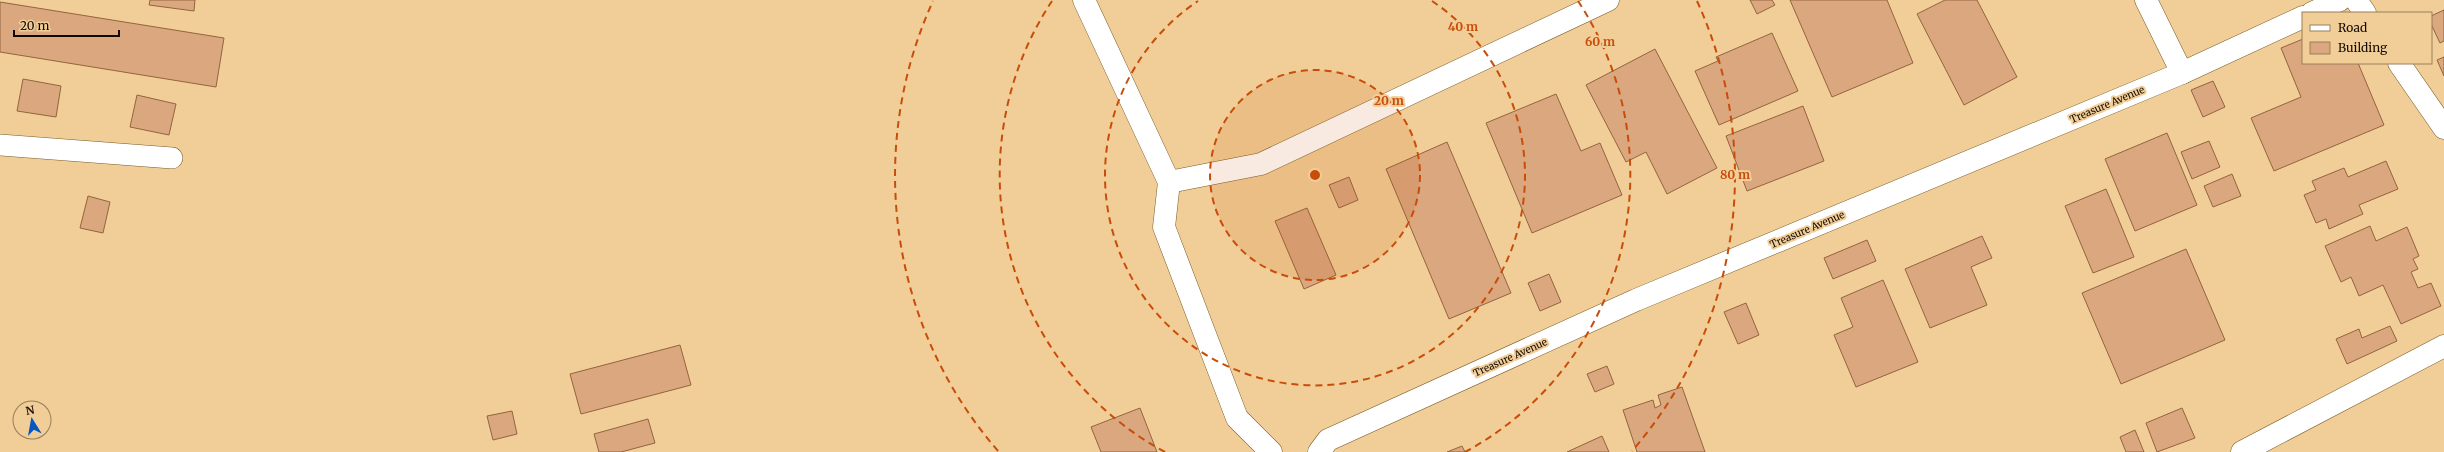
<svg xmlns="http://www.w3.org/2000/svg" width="2444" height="452" viewBox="0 0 2444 452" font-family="Merriweather,serif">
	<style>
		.building { fill: #daa77f; stroke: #93643e }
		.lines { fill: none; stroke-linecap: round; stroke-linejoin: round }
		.service-casing { stroke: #795b25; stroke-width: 22 }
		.minor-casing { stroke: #795b25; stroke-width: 23 }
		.service { stroke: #fff; stroke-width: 21 }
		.minor { stroke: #fff; stroke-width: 22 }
		.ring { fill: none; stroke: #c84d0a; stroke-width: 2; stroke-dasharray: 7 5 }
		.labels { text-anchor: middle; stroke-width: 4; stroke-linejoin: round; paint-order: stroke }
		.street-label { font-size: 10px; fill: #140900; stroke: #f1ce98 }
		.centre { fill: #c84d0a; stroke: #f1ce98; stroke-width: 2 }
		.ring-label { font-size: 12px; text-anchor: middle; font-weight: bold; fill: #c84d0a; stroke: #f1ce98; stroke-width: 4; stroke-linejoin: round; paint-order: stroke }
	</style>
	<rect width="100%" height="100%" fill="#f1ce98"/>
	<g class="building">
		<polygon points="150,0 195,0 194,11 149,5"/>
		<polygon points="1750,0 1772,0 1775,5 1757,14"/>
		<polygon points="1790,0 1887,0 1913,63 1832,97"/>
		<polygon points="1945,0 1977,0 2017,77 1964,105 1917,14"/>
		<polygon points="0,2 224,38 216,87 0,52"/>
		<polygon points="2444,10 2444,41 2440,43 2431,24 2431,16"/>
		<polygon points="1772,33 1798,91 1719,125 1695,71 1718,61 1716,57"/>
		<polygon points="2303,39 2303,63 2358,63 2384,125 2274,171 2251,118 2301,97 2281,48"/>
		<polygon points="1655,49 1717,168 1667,194 1646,152 1626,162 1586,85"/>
		<polygon points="2444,57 2444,76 2437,60"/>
		<polygon points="23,79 61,86 56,117 17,111"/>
		<polygon points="2213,81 2225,107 2203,117 2191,90"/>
		<polygon points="1556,94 1581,151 1600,143 1622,195 1532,233 1486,123"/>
		<polygon points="137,95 176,104 169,135 130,127"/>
		<polygon points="1803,106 1824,161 1747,191 1726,136"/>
		<polygon points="2167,133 2197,205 2135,231 2105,159"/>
		<polygon points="2209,141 2220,167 2192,179 2181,152"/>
		<polygon points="1447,142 1511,293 1449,319 1386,169"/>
		<polygon points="2386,161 2398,189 2359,205 2363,214 2329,229 2326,219 2316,223 2304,195 2316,190 2312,181 2344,168 2348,177"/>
		<polygon points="2232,174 2241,196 2213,207 2204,186"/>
		<polygon points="1349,177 1358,200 1339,208 1329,185"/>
		<polygon points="2106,189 2134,257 2093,273 2065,206"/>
		<polygon points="88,196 110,202 103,233 80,228"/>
		<polygon points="1307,208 1336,275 1304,289 1275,221"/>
		<polygon points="2370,226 2376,241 2407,227 2419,256 2413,259 2418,269 2411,272 2418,288 2431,283 2441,306 2401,324 2383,285 2359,296 2351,277 2341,282 2325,246"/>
		<polygon points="1982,236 1992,258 1971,267 1987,305 1930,328 1905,269"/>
		<polygon points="1867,240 1876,261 1833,279 1824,258"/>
		<polygon points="2186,249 2225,340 2121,384 2082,293"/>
		<polygon points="1549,274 1561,302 1540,311 1528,283"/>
		<polygon points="1883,280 1918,362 1856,387 1834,335 1853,327 1841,298"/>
		<polygon points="1746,303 1759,335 1738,344 1724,312"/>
		<polygon points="2390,326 2397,341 2347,364 2336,339 2359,329 2362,338"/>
		<polygon points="680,345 691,385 581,414 570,374"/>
		<polygon points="1607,366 1614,384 1595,392 1587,374"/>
		<polygon points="1682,387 1705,452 1637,452 1623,410 1653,400 1655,408 1661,405 1658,395"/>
		<polygon points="1140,408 1157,452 1101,452 1091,427"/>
		<polygon points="2182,408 2195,438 2157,452 2146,423"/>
		<polygon points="512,411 517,434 493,440 487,416"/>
		<polygon points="648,419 655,443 621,452 599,452 594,434"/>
		<polygon points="2135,430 2144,452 2126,452 2120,437"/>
		<polygon points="1602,436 1609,452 1567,452 1580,446"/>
		<polygon points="1462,446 1465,452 1447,452"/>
	</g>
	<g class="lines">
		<g class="service-casing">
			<polyline id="service" points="0,145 172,158"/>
		</g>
		<g class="minor-casing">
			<g id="minor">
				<polyline points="1084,0 1169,182 1164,227 1237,418 1271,452"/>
				<polyline points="2146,0 2182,73"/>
				<polyline points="2356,0 2365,13"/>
				<polyline points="2312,13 2340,0"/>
				<polyline points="2399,63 2444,128"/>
				<polyline points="1169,182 1261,164 1608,0"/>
				<polyline points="1319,452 1328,440 1636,300 2182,73 2303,17"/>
				<polyline points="2242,452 2444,346"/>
			</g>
		</g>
		<use href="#service" class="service"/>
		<use href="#minor" class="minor"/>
	</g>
	<circle cx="1315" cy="175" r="105" fill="#c84d0a" fill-opacity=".12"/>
	<g class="ring">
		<circle cx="1315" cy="175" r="105"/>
		<path d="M1432 1A210 210 0 1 1 1198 1"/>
		<path d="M1165 452A315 315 0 0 1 1052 1M1578 1A315 315 0 0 1 1465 452"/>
		<path d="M998 451A420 420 0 0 1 933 1M1697 1A420 420 0 0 1 1632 451"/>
	</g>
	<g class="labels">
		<g class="street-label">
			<text transform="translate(2107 104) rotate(-23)" y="4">Treasure Avenue</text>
			<text transform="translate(1807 229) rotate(-23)" y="4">Treasure Avenue</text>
			<text transform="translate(1510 357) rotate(-24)" y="4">Treasure Avenue</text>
		</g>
	</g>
	<circle cx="1315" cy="175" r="6" class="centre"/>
	<g class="ring-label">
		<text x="1463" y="31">40 m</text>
		<text x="1600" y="46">60 m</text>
		<text x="1389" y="105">20 m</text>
		<text x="1735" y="179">80 m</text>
	</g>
	<rect x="2302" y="12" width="130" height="52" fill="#f1ce98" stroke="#997f5b"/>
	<rect x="2310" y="25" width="20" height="6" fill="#ffffff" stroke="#997f5b"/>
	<text x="2338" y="32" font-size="12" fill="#140900">Road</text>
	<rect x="2310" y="42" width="20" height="12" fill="#daa77f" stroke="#997f5b"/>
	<text x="2338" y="52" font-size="12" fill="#140900">Building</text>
	<g transform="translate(32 420) rotate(349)"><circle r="19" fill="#f1ce98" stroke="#997f5b"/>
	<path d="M0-3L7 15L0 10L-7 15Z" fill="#0556c0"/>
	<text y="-6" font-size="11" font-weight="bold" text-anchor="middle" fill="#140900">N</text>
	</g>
	<path d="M14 30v6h105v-6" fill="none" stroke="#140900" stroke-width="2"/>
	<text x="20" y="30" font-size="12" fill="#140900" stroke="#f1ce98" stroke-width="3" paint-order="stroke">20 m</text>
</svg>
